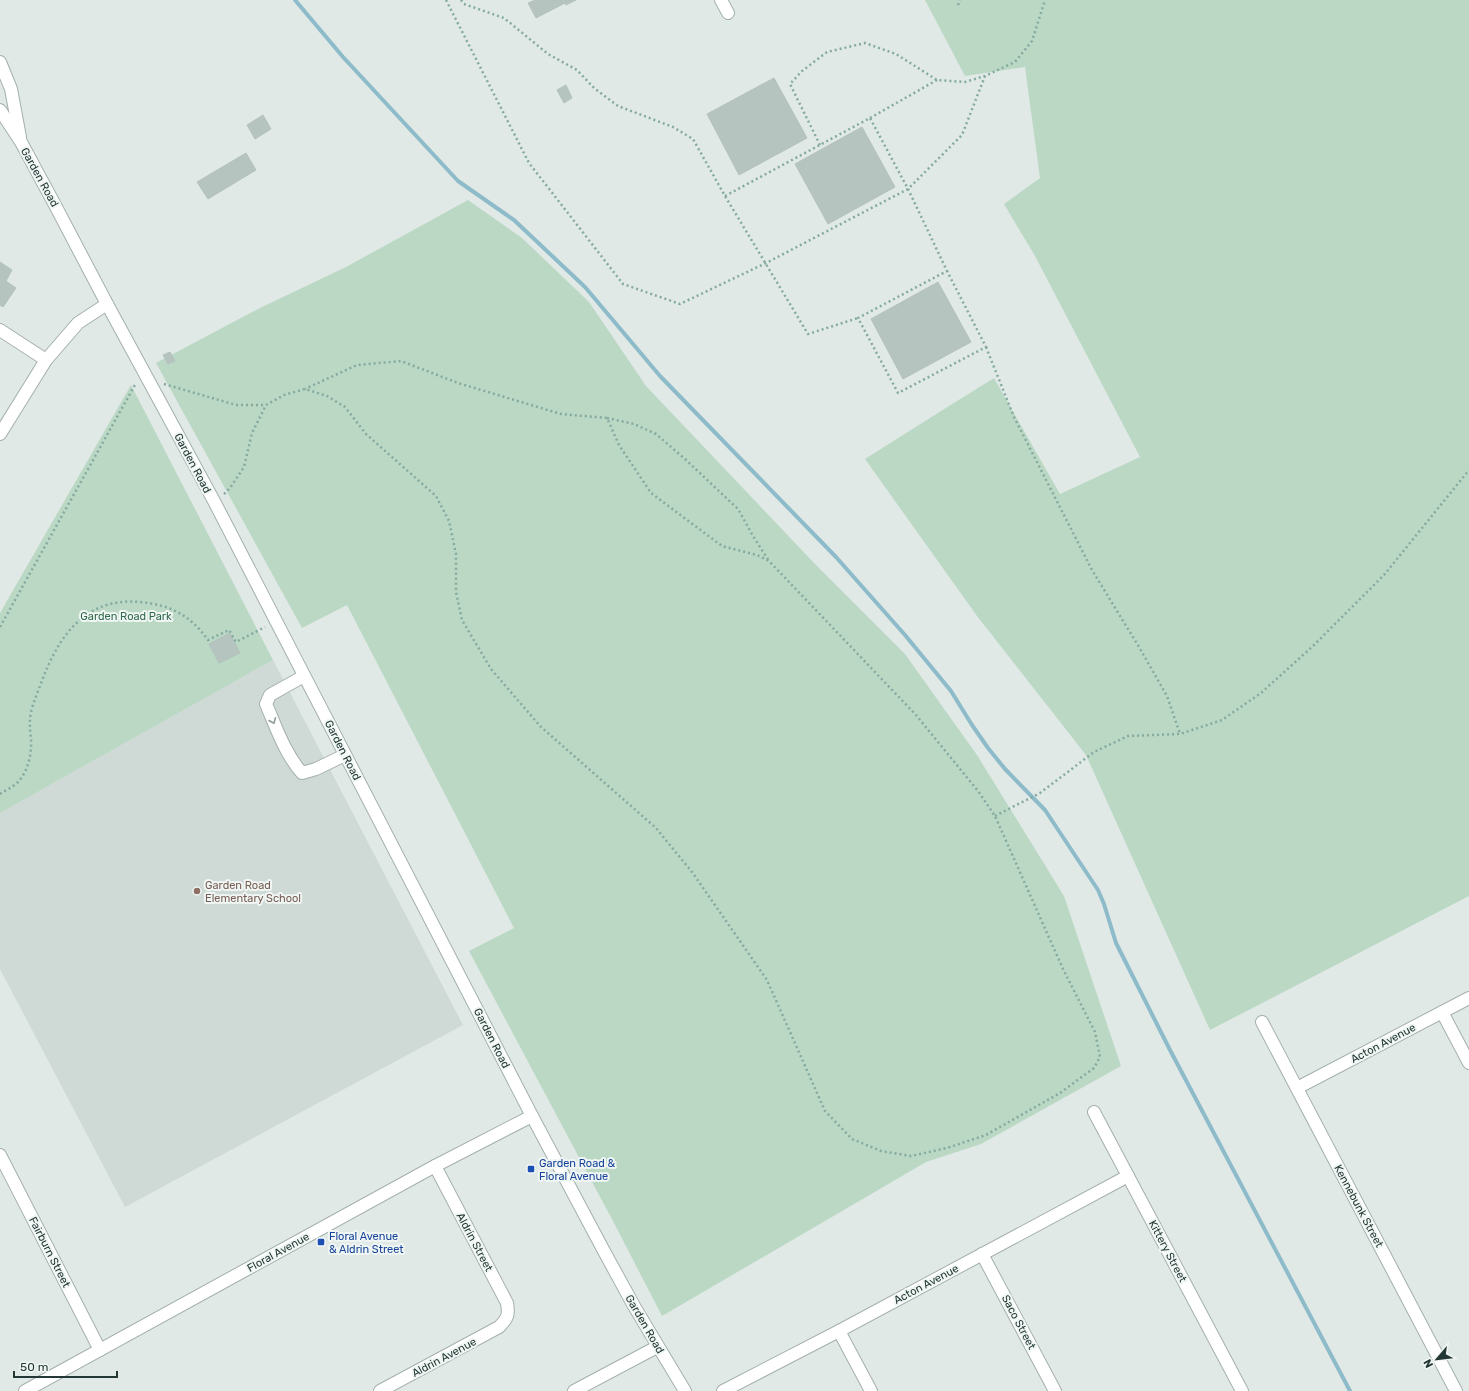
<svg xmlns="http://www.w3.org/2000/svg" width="1469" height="1391" viewBox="0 0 1469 1391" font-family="Rubik,sans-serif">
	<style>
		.built { fill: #cfd9d5 }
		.green { fill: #bbd8c5 }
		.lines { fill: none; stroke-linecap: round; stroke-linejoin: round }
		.stream { stroke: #8ebbc9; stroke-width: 4 }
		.building { fill: #b6c4bf; stroke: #b4c2bd }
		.minor-casing { stroke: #a4b0ad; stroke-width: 14 }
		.path { stroke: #84aaa0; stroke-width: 2.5; stroke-dasharray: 2 3; stroke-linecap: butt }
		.minor { stroke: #fff; stroke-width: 12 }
		.oneway { stroke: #919c9a }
		.education-dot { fill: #8d6e63; stroke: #f0f6f4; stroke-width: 1.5 }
		.transit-dot { fill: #1a4fb4; stroke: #f0f6f4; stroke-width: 1.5 }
		.labels { text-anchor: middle; stroke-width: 4; stroke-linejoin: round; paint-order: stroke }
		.street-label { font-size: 11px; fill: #233834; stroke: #f0f6f4 }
		.park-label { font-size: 11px; fill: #326a4c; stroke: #f0f6f4 }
		.education-label { font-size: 11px; fill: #785e54; stroke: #f0f6f4; text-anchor: start }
		.transit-label { font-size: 11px; fill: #164399; stroke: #f0f6f4; text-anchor: start }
	</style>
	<rect width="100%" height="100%" fill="#e0e9e6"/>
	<polygon class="built" points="273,660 463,1025 125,1207 0,969 0,813"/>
	<g class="green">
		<polygon points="925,0 1469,0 1469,896 1210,1030 1086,755 977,616 865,459 933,416 994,378 1060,494 1140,457 1035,256 1004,204 1040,178 1025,67 965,76"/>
		<polygon points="468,200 522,238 589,302 646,386 816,565 905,654 977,755 1064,896 1121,1066 981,1144 926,1162 662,1316 614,1223 469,951 514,928 347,605 302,628 156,363 260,308 346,267"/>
		<polygon points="131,385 273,660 0,813 0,613"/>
	</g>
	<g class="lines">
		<polyline class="stream" points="295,0 343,57 458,181 514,220 585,287 660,376 836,557 905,635 951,691 972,725 988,748 1005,769 1045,810 1098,890 1104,904 1116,943 1170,1050 1350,1391"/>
	</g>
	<g class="building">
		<polygon points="535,0 576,0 566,5 565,3 536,18 528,3"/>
		<polygon points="774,78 807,138 739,175 707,114"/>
		<polygon points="566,85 572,98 564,103 557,90"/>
		<polygon points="263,115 271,129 255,139 247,125"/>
		<polygon points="862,127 895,187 828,224 795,164"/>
		<polygon points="246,153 256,170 208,199 197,182"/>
		<polygon points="0,262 12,270 6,281 16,288 3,307 0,305"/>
		<polygon points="938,282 971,342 903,379 871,319"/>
		<polygon points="170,352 175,361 168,364 163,355"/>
		<polygon points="230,633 240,653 219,663 209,644"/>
	</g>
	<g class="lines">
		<g class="minor-casing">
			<g id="minor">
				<polyline points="721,0 728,13"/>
				<polyline points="0,62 11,89 20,137"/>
				<polyline points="0,110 21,142 55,205 107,304 215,503 532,1116 605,1253 634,1306 685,1391"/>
				<polyline points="0,330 46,360"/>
				<polyline points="0,434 46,360 78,323 107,304"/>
				<path d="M304,676l-34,19 -4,9c10,23 19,50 36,69l14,-4 29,-14"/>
				<polyline points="1442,1012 1469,1063"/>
				<polyline points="1262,1022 1456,1391"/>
				<polyline points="1297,1088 1469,998"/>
				<polyline points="1094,1112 1242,1391"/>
				<polyline points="0,1155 100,1350"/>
				<polyline points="982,1254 1055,1391"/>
				<polyline points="839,1331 871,1391"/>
				<polyline points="25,1391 435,1166 532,1116"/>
				<path d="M380,1391l119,-64c9,-9 10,-12 8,-24l-72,-137"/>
				<polyline points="574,1391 657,1347"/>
				<polyline points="723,1391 839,1331 1128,1176"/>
			</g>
		</g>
		<g class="path">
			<polyline points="446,0 529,163 623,284 680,304 766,263 908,189 962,135 985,76"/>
			<polyline points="461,0 464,4 504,18 548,54 577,70 594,88 618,106 673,127 693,139 725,196 808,334 858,318"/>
			<polyline points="958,5 960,0"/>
			<polyline points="870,118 937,80"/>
			<polyline points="820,145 790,84 802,71 827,52 865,43 896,54 937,80 965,82 985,76 1015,62 1032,41 1045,0"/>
			<polyline points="725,196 870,118 908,189 947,271 858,318 898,393 986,347 947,271"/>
			<polyline points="986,347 1014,417 1092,570 1139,647 1167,696 1180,734"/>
			<polyline points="164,384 236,405 266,405"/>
			<polyline points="607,418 634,424 656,434 685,459 738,509 753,536 769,561"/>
			<polyline points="224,494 230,488 244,467 252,433 266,405 284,395 305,389 327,396 345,407 366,434 436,496 449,521 456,554 456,592 462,620 491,669 540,726 656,828 692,872 767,980 825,1111 852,1139 881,1151 911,1156 947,1148 986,1135 1060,1093 1094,1068 1100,1057 1095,1032 1063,969 995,816 978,791 916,715 769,561 757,555 722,546 651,493 619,445 607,418 561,414 458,383 401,361 357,365 305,389"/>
			<polyline points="0,627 136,383"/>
			<path d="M0,794c6,-4 13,-7 18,-12 10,-11 14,-28 13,-43 -1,-9 -2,-17 0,-27 3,-12 8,-23 12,-34 17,-44 44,-81 97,-76 31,3 50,13 68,38l21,-10 7,12 29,-15"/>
			<polyline points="995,816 1040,793 1094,752 1128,736 1180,734 1222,720 1261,693 1313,646 1384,575 1469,470"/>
		</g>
		<use href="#minor" class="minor"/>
	</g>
	<defs><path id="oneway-chevron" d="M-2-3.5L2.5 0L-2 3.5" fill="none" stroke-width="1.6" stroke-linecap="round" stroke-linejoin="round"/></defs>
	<use class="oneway" href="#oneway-chevron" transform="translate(273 721) rotate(67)"/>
	<circle class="education-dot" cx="197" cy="891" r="4"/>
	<g class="transit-dot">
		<rect x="527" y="1165" width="8" height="8" rx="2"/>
		<rect x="317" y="1238" width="8" height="8" rx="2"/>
	</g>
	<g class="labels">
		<g class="street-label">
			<text transform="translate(40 177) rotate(61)" y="4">Garden Road</text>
			<text transform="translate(193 463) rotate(62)" y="4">Garden Road</text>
			<text transform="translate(343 750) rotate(63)" y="4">Garden Road</text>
			<text transform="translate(492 1038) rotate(63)" y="4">Garden Road</text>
			<text transform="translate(1383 1043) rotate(-28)" y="4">Acton Avenue</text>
			<text transform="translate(1359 1206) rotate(62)" y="4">Kennebunk Street</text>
			<text transform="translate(475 1242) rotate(62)" y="4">Aldrin Street</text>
			<text transform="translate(1168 1251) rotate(62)" y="4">Kittery Street</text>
			<text transform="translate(50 1252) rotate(63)" y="4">Fairburn Street</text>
			<text transform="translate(278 1252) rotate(-29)" y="4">Floral Avenue</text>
			<text transform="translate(926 1284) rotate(-28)" y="4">Acton Avenue</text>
			<text transform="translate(1019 1322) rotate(62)" y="4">Saco Street</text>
			<text transform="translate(645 1324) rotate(60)" y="4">Garden Road</text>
			<text transform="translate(444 1357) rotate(-28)" y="4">Aldrin Avenue</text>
		</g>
		<g class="park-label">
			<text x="126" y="620">Garden Road Park</text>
		</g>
		<g class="education-label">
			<text x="205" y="889">Garden Road<tspan x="205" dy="13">Elementary School</tspan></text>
		</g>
		<g class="transit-label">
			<text x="539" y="1167">Garden Road &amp;<tspan x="539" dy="13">Floral Avenue</tspan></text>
			<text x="329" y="1240">Floral Avenue<tspan x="329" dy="13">&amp; Aldrin Street</tspan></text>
		</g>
	</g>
	<g transform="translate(1437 1359) rotate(242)" stroke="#f0f6f4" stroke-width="3" paint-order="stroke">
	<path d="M0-3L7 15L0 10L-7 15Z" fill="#233834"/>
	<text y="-6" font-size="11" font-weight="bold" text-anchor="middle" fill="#233834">N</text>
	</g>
	<path d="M14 1371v6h103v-6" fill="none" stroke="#233834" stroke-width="2"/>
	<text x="20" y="1371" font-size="12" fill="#233834" stroke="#f0f6f4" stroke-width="3" paint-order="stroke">50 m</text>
</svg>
